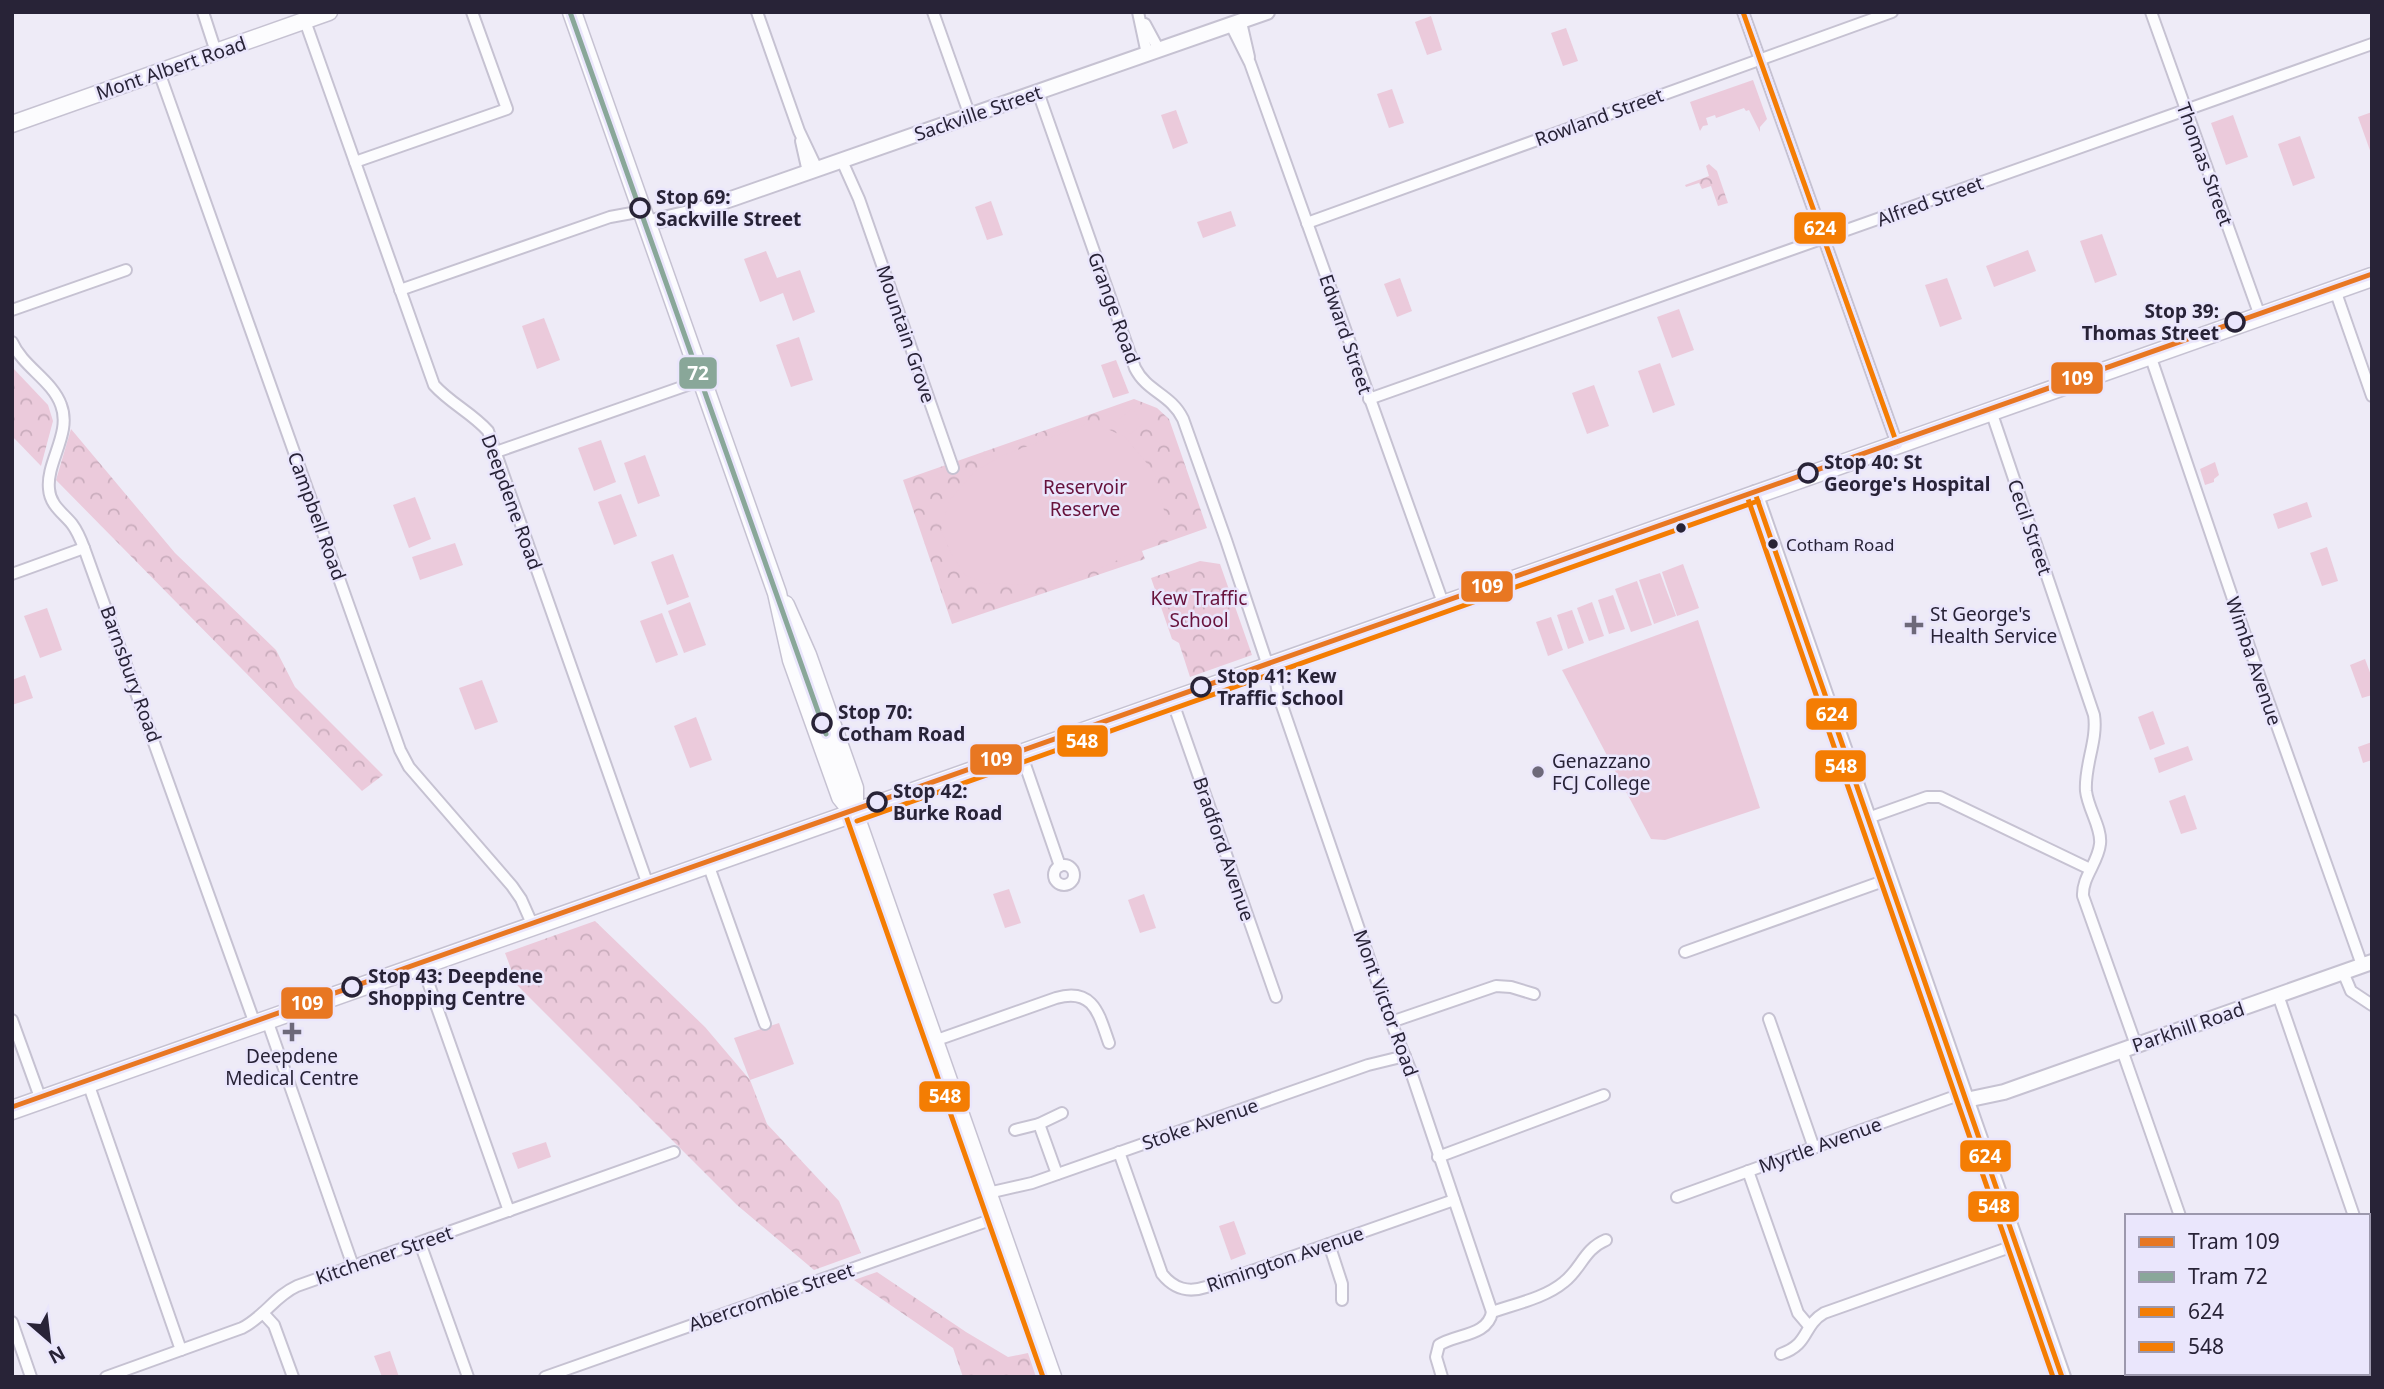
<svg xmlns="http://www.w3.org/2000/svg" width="2384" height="1389" viewBox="0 0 2384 1389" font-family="'Noto Sans',sans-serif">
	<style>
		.forest { fill: url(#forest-crowns) }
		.garden { fill: #ebcadb }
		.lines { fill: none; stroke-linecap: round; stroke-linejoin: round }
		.minor-casing { stroke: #c6c2d2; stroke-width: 14 }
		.tertiary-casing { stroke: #c6c2d2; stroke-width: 18 }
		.secondary-casing { stroke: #c6c2d2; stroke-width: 19 }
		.primary-casing { stroke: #c6c2d2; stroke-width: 21 }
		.minor { stroke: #fcfcfe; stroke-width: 10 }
		.tertiary { stroke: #fcfcfe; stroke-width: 14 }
		.secondary { stroke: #fcfcfe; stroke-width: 16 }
		.primary { stroke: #fcfcfe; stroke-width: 18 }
		.bus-1-casing { stroke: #eae6fc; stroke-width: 10 }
		.bus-2-casing { stroke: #eae6fc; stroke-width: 10 }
		.bus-1 { stroke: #f47d03; stroke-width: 5 }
		.bus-2 { stroke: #f47d03; stroke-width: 5 }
		.tram-1-casing { stroke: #eae6fc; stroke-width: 10 }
		.tram-2-casing { stroke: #eae6fc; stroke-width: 10 }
		.tram-1 { stroke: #e87722; stroke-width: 5 }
		.tram-2 { stroke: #89a799; stroke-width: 5 }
		.stop-dot { fill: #eae6fc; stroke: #282337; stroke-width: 3.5 }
		.bus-dot { fill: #282337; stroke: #eae6fc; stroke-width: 2.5 }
		.poi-dot { fill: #6d697a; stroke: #eae6fc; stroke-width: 2.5 }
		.labels { text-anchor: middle; stroke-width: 5; stroke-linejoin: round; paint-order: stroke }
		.bus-label { font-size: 17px; fill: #282337; stroke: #eae6fc; text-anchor: start }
		.street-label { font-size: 19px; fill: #282337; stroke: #eae6fc }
		.stop-label { font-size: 19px; font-weight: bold; fill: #282337; stroke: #eae6fc; text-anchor: start }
		.park-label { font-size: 19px; fill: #67123c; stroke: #eae6fc }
		.poi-label { font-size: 19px; fill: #282337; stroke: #eae6fc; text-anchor: start }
		.line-badge { stroke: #eae6fc; stroke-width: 2.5 }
		.badge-label { font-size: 19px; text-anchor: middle; font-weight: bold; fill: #fff }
	</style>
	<defs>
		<pattern id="forest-crowns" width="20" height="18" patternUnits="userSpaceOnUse" patternTransform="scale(1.75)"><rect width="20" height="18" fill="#ebcadb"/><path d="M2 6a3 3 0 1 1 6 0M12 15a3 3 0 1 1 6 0" fill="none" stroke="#caadbd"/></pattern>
	</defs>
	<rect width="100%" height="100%" fill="#eeebf7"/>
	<g class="forest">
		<polygon points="1709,164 1717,171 1728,203 1718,206 1711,186 1702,189 1699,183 1686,187 1685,185 1709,176 1706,166"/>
		<polygon points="12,367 48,405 53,421 41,466 12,436"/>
		<polygon points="1134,399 1157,408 1169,419 1207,528 1142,551 1145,559 952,624 903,480"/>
		<polygon points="71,429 175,553 276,650 295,687 383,775 362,791 56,480"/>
		<polygon points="1200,561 1220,564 1252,655 1190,677 1179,643 1172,639 1151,578"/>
		<polygon points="595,921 705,1027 750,1080 767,1124 839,1201 861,1253 814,1270 737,1205 517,985 505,953"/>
		<polygon points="877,1272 966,1332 1008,1357 1028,1353 1036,1377 963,1377 953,1348 854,1280"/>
	</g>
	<g class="garden">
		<polygon points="1431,16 1442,50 1427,55 1415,22"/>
		<polygon points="1566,28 1578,61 1563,66 1551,33"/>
		<polygon points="1753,80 1767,119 1760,127 1760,132 1749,110 1746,111 1744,108 1716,118 1715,115 1706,118 1708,125 1703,126 1700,131 1690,102"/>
		<polygon points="1392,89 1404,123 1389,128 1377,94"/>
		<polygon points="1176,110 1188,143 1173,149 1161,115"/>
		<polygon points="2372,112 2372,156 2358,117"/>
		<polygon points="2233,115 2248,157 2226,165 2211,123"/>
		<polygon points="2300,136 2315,178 2293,186 2278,144"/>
		<polygon points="991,201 1003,235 987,240 975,207"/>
		<polygon points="1231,211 1236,226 1203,238 1197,222"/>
		<polygon points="2102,234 2117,275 2095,283 2080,241"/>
		<polygon points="2028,250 2036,271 1994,287 1986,266"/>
		<polygon points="766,251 777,278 800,270 815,312 793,321 783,293 760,302 744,259"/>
		<polygon points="1400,278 1412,311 1397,317 1384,284"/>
		<polygon points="1947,278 1962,319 1940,327 1925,285"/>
		<polygon points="1679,309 1694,350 1672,358 1657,317"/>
		<polygon points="544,318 560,360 537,369 522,326"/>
		<polygon points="799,337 813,380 791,387 776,345"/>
		<polygon points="1116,360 1129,393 1113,398 1101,365"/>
		<polygon points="1660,363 1675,405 1653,413 1638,371"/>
		<polygon points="1594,385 1609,426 1587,434 1572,393"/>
		<polygon points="1132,409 1143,424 1130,434 1119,419"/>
		<polygon points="1092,422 1125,437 1154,472 1166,518 1146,547 1096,570 1061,581 1027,585 984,583 965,575 951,553 941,530 949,501 974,472 1001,456"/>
		<polygon points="601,440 616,482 594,491 578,448"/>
		<polygon points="645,455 660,496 638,504 624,463"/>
		<polygon points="2215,462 2219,475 2214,479 2214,482 2205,485 2200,469"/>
		<polygon points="621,494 637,536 614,545 598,502"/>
		<polygon points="415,497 431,539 409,548 393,505"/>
		<polygon points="2307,502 2312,517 2278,529 2273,514"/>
		<polygon points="455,543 463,565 420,580 412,557"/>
		<polygon points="2327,547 2338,581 2322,586 2310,553"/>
		<polygon points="673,554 689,597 667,605 651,562"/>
		<polygon points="1683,564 1699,608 1677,616 1662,572"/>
		<polygon points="1660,573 1676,616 1654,624 1639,580"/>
		<polygon points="1637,581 1652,625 1631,632 1615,589"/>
		<polygon points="1613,595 1625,629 1609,634 1598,600"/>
		<polygon points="690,602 706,645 684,653 668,611"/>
		<polygon points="1592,602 1604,636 1589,641 1577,608"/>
		<polygon points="47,608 62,650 40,658 24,616"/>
		<polygon points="1572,610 1584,643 1568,649 1557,615"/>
		<polygon points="662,613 678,655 656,663 640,621"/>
		<polygon points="1551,617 1563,650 1548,656 1536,622"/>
		<polygon points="1698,620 1760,808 1665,840 1651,839 1562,670"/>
		<polygon points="2365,659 2372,678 2372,695 2362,698 2350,665"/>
		<polygon points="25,675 33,698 12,705 12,680"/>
		<polygon points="482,680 498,722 475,730 459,688"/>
		<polygon points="2153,711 2165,744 2150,750 2138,717"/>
		<polygon points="696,717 712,760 690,768 674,726"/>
		<polygon points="2372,742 2372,760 2363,763 2358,747"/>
		<polygon points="2188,746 2193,760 2159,773 2154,758"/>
		<polygon points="2185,795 2197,829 2181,834 2169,801"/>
		<polygon points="1009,889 1021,923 1005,928 993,894"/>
		<polygon points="1144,894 1156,928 1140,933 1128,900"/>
		<polygon points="779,1023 794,1064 750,1080 734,1038"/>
		<polygon points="546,1142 551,1157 518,1169 512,1153"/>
		<polygon points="1234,1221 1246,1254 1231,1260 1219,1226"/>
		<polygon points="390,1351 399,1377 382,1377 374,1356"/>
	</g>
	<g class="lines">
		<g class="minor-casing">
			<g id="minor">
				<polyline points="203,12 216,52"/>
				<polyline points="757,12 799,131 817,169"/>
				<polyline points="933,12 970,116"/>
				<polyline points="1138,12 1147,54"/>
				<polyline points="1743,12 1897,444"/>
				<polyline points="2151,12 2260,316"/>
				<path d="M305,21l129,364c16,18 38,28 54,46l160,454"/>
				<polyline points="1241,22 1249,57"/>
				<polyline points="1145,24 1159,50"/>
				<polyline points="1231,25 1250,63 1443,603"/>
				<polyline points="159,72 400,750 409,767 512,886 521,899 533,926"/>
				<path d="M1038,92l97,276c12,24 36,26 48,51l43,121 42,126"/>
				<polyline points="801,141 808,172"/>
				<polyline points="842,161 859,199 953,468"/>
				<polyline points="355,162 507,109 472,12"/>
				<polyline points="1307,223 1892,12"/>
				<polyline points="400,290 610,217 643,211"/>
				<polyline points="2335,290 2372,396"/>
				<polyline points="12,310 126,270"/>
				<path d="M12,342c11,25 40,38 49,63 11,28 -15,57 -12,84 1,16 14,24 23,35 6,8 9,16 12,24l171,476"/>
				<polyline points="2150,355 2253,658 2362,965"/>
				<polyline points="1369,399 2372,44"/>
				<path d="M1991,411l103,304c4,25 -10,51 -8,76 2,18 16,37 14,53 -2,19 -18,33 -17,52l53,149"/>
				<polyline points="496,452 702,380"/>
				<polyline points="12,574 84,548"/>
				<polyline points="1273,664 1278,694 1391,1022 1410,1069 1492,1312"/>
				<polyline points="1172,700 1276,997"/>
				<polyline points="1021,753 1060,866"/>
				<polyline points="1868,818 1927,797 1940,797 2090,869"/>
				<polyline points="708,864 765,1024"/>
				<circle cx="1064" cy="875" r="10"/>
				<polyline points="1685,952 1889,879"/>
				<polyline points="422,965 509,1211"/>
				<polyline points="2343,972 2351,991 2372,1005"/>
				<polyline points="2278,995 2354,1216"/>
				<polyline points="1769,1019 1814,1148"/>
				<polyline points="12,1020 41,1100"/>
				<polyline points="267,1020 353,1266"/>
				<polyline points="1391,1022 1496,986 1511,987 1534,994"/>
				<path d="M934,1041l122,-43c38,-11 43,17 53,45"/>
				<polyline points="2122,1050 2180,1216"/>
				<polyline points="88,1083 181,1350"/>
				<polyline points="1039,1124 1057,1174"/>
				<polyline points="1015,1130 1039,1124 1062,1113"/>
				<path d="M1119,1152l43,122c12,15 26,19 44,13l248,-87"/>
				<polyline points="1438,1157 1604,1095"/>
				<polyline points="1748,1171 1798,1313 1809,1326"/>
				<polyline points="988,1193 1032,1183 1368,1065 1405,1056"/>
				<polyline points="1677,1197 1964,1093"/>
				<polyline points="420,1243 468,1377"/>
				<polyline points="1329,1244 1342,1284 1342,1300"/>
				<polyline points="2368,1306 2372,1304"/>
				<path d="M1492,1312c23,-8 53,-14 72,-30 17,-13 20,-33 42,-42"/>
				<polyline points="263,1313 274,1325 293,1377"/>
				<polyline points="2368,1313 2372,1323"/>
				<polyline points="12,1322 31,1377"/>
				<path d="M1781,1354c29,-10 21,-28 43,-41l192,-68"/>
				<polyline points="2231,1373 2232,1377"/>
				<path d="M106,1377l136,-49c22,-11 33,-32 55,-42l377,-134"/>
				<polyline points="545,1377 996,1218"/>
				<path d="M1442,1377l-6,-20 3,-12c17,-11 49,-9 53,-33"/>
				<polyline points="2166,1377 2176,1373"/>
			</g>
		</g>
		<g class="tertiary-casing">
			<g id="tertiary">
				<polyline points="647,223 689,213 734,198 1267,12"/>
				<polyline points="1755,493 2063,1377"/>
				<polyline points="1966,1100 2004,1092 2372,962"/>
			</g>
		</g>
		<g class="secondary-casing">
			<polyline id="secondary" points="12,124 329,12"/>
		</g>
		<g class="primary-casing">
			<g id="primary">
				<polyline points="572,12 777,593 792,660 841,797 854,813 1052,1377"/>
				<polyline points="785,605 807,655 854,788 854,813"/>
				<polyline points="12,1110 2372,277"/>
			</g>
		</g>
		<use href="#minor" class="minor"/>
		<use href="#tertiary" class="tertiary"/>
		<use href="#secondary" class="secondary"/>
		<use href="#primary" class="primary"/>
		<g class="bus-1-casing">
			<g id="bus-1">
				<polyline points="1743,12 1897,444"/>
				<polyline points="1755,493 2062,1377"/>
				<polyline points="1755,493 1897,444"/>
			</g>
		</g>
		<g class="bus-2-casing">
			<g id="bus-2">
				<polyline points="1747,496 2053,1377"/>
				<polyline points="846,816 1043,1377"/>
				<polyline points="857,821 1758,501"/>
			</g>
		</g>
		<use href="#bus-1" class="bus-1"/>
		<use href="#bus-2" class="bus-2"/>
		<g class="tram-1-casing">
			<polyline id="tram-1" points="12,1107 2372,274"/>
		</g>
		<g class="tram-2-casing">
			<polyline id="tram-2" points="570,12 826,734"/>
		</g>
		<use href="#tram-1" class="tram-1"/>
		<use href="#tram-2" class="tram-2"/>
	</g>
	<g class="stop-dot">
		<circle cx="640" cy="208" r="9"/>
		<circle cx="2235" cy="322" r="9"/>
		<circle cx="1808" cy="473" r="9"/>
		<circle cx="1201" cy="687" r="9"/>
		<circle cx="822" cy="723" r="9"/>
		<circle cx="877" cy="802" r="9"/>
		<circle cx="352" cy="987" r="9"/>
	</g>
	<g class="bus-dot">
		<circle cx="1681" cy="528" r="6"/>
		<circle cx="1773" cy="544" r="6"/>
	</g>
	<g class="poi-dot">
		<path d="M1910.5 614.5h7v7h7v7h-7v7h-7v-7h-7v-7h7z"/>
		<circle cx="1538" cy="772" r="7"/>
		<path d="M288.5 1021.5h7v7h7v7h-7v7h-7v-7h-7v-7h7z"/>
	</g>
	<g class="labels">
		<g class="bus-label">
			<text x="1786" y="551">Cotham Road</text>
		</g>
		<g class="street-label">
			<text transform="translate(171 68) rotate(-19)" y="7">Mont Albert Road</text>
			<text transform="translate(978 113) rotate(-19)" y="7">Sackville Street</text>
			<text transform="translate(1599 117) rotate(-20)" y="7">Rowland Street</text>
			<text transform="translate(2205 164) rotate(70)" y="7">Thomas Street</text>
			<text transform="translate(1930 201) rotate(-20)" y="7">Alfred Street</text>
			<text transform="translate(1114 308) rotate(70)" y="7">Grange Road</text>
			<text transform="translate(906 334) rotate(71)" y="7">Mountain Grove</text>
			<text transform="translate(1346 334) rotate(71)" y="7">Edward Street</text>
			<text transform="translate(512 502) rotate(70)" y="7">Deepdene Road</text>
			<text transform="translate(317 516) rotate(70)" y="7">Campbell Road</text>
			<text transform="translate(2030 527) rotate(71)" y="7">Cecil Street</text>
			<text transform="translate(2254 661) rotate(71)" y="7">Wimba Avenue</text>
			<text transform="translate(131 674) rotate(70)" y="7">Barnsbury Road</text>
			<text transform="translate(1224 849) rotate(71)" y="7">Bradford Avenue</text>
			<text transform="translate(1386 1003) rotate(70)" y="7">Mont Victor Road</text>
			<text transform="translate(2188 1027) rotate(-19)" y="7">Parkhill Road</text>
			<text transform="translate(1200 1124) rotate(-19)" y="7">Stoke Avenue</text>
			<text transform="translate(1820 1145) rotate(-20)" y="7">Myrtle Avenue</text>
			<text transform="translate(384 1255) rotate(-19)" y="7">Kitchener Street</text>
			<text transform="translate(1285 1259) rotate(-19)" y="7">Rimington Avenue</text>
			<text transform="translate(771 1297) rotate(-19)" y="7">Abercrombie Street</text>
		</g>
		<g class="stop-label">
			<text x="656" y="204">Stop 69:<tspan x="656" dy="22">Sackville Street</tspan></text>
			<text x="2219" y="318" text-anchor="end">Stop 39:<tspan x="2219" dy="22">Thomas Street</tspan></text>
			<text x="1824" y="469">Stop 40: St<tspan x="1824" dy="22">George's Hospital</tspan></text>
			<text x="1217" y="683">Stop 41: Kew<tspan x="1217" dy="22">Traffic School</tspan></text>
			<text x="838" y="719">Stop 70:<tspan x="838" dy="22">Cotham Road</tspan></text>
			<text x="893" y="798">Stop 42:<tspan x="893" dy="22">Burke Road</tspan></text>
			<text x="368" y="983">Stop 43: Deepdene<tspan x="368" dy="22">Shopping Centre</tspan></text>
		</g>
		<g class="park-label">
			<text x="1085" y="494">Reservoir<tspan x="1085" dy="22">Reserve</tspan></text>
			<text x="1199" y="605">Kew Traffic<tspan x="1199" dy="22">School</tspan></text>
		</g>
		<g class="poi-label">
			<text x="1930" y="621">St George's<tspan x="1930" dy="22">Health Service</tspan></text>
			<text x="1552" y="768">Genazzano<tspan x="1552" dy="22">FCJ College</tspan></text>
			<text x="292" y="1063" text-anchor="middle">Deepdene<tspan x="292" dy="22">Medical Centre</tspan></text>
		</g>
	</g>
	<g class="line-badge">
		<rect x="1793" y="211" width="54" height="34" rx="7" fill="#f47d03"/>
		<rect x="678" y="356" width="40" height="34" rx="7" fill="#89a799"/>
		<rect x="2050" y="361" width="54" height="34" rx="7" fill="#e87722"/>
		<rect x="1460" y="570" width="54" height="33" rx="7" fill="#e87722"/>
		<rect x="1805" y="697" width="53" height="34" rx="7" fill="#f47d03"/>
		<rect x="1056" y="724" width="53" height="34" rx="7" fill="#f47d03"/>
		<rect x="969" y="743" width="54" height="33" rx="7" fill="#e87722"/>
		<rect x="1814" y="749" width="53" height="34" rx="7" fill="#f47d03"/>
		<rect x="280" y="986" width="54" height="34" rx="7" fill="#e87722"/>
		<rect x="918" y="1080" width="53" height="33" rx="7" fill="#f47d03"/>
		<rect x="1959" y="1139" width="53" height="34" rx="7" fill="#f47d03"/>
		<rect x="1967" y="1190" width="53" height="33" rx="7" fill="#f47d03"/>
	</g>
	<g class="badge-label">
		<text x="1820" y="235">624</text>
		<text x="698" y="380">72</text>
		<text x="2077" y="385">109</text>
		<text x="1487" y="593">109</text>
		<text x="1832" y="721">624</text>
		<text x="1082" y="748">548</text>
		<text x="996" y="766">109</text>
		<text x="1841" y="773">548</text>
		<text x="307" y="1010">109</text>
		<text x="945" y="1103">548</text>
		<text x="1985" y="1163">624</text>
		<text x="1994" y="1213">548</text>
	</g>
	<rect width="2384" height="1389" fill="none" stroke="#282337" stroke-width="28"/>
	<rect x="2125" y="1214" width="245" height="161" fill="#eae6fc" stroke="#9c98ad" stroke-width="2"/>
	<rect x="2139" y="1237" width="35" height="10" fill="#e87722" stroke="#9c98ad" stroke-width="2"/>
	<text x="2188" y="1249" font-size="21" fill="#282337">Tram 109</text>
	<rect x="2139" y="1272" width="35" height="10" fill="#89a799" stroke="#9c98ad" stroke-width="2"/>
	<text x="2188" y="1284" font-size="21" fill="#282337">Tram 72</text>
	<rect x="2139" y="1307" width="35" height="10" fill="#f47d03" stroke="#9c98ad" stroke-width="2"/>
	<text x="2188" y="1319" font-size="21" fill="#282337">624</text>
	<rect x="2139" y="1342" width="35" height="10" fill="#f47d03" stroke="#9c98ad" stroke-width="2"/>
	<text x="2188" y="1354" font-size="21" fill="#282337">548</text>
	<g transform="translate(49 1340) rotate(152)" stroke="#eae6fc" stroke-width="5" paint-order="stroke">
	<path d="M0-5L12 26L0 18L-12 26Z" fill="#282337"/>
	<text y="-10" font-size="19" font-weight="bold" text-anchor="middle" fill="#282337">N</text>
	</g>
</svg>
